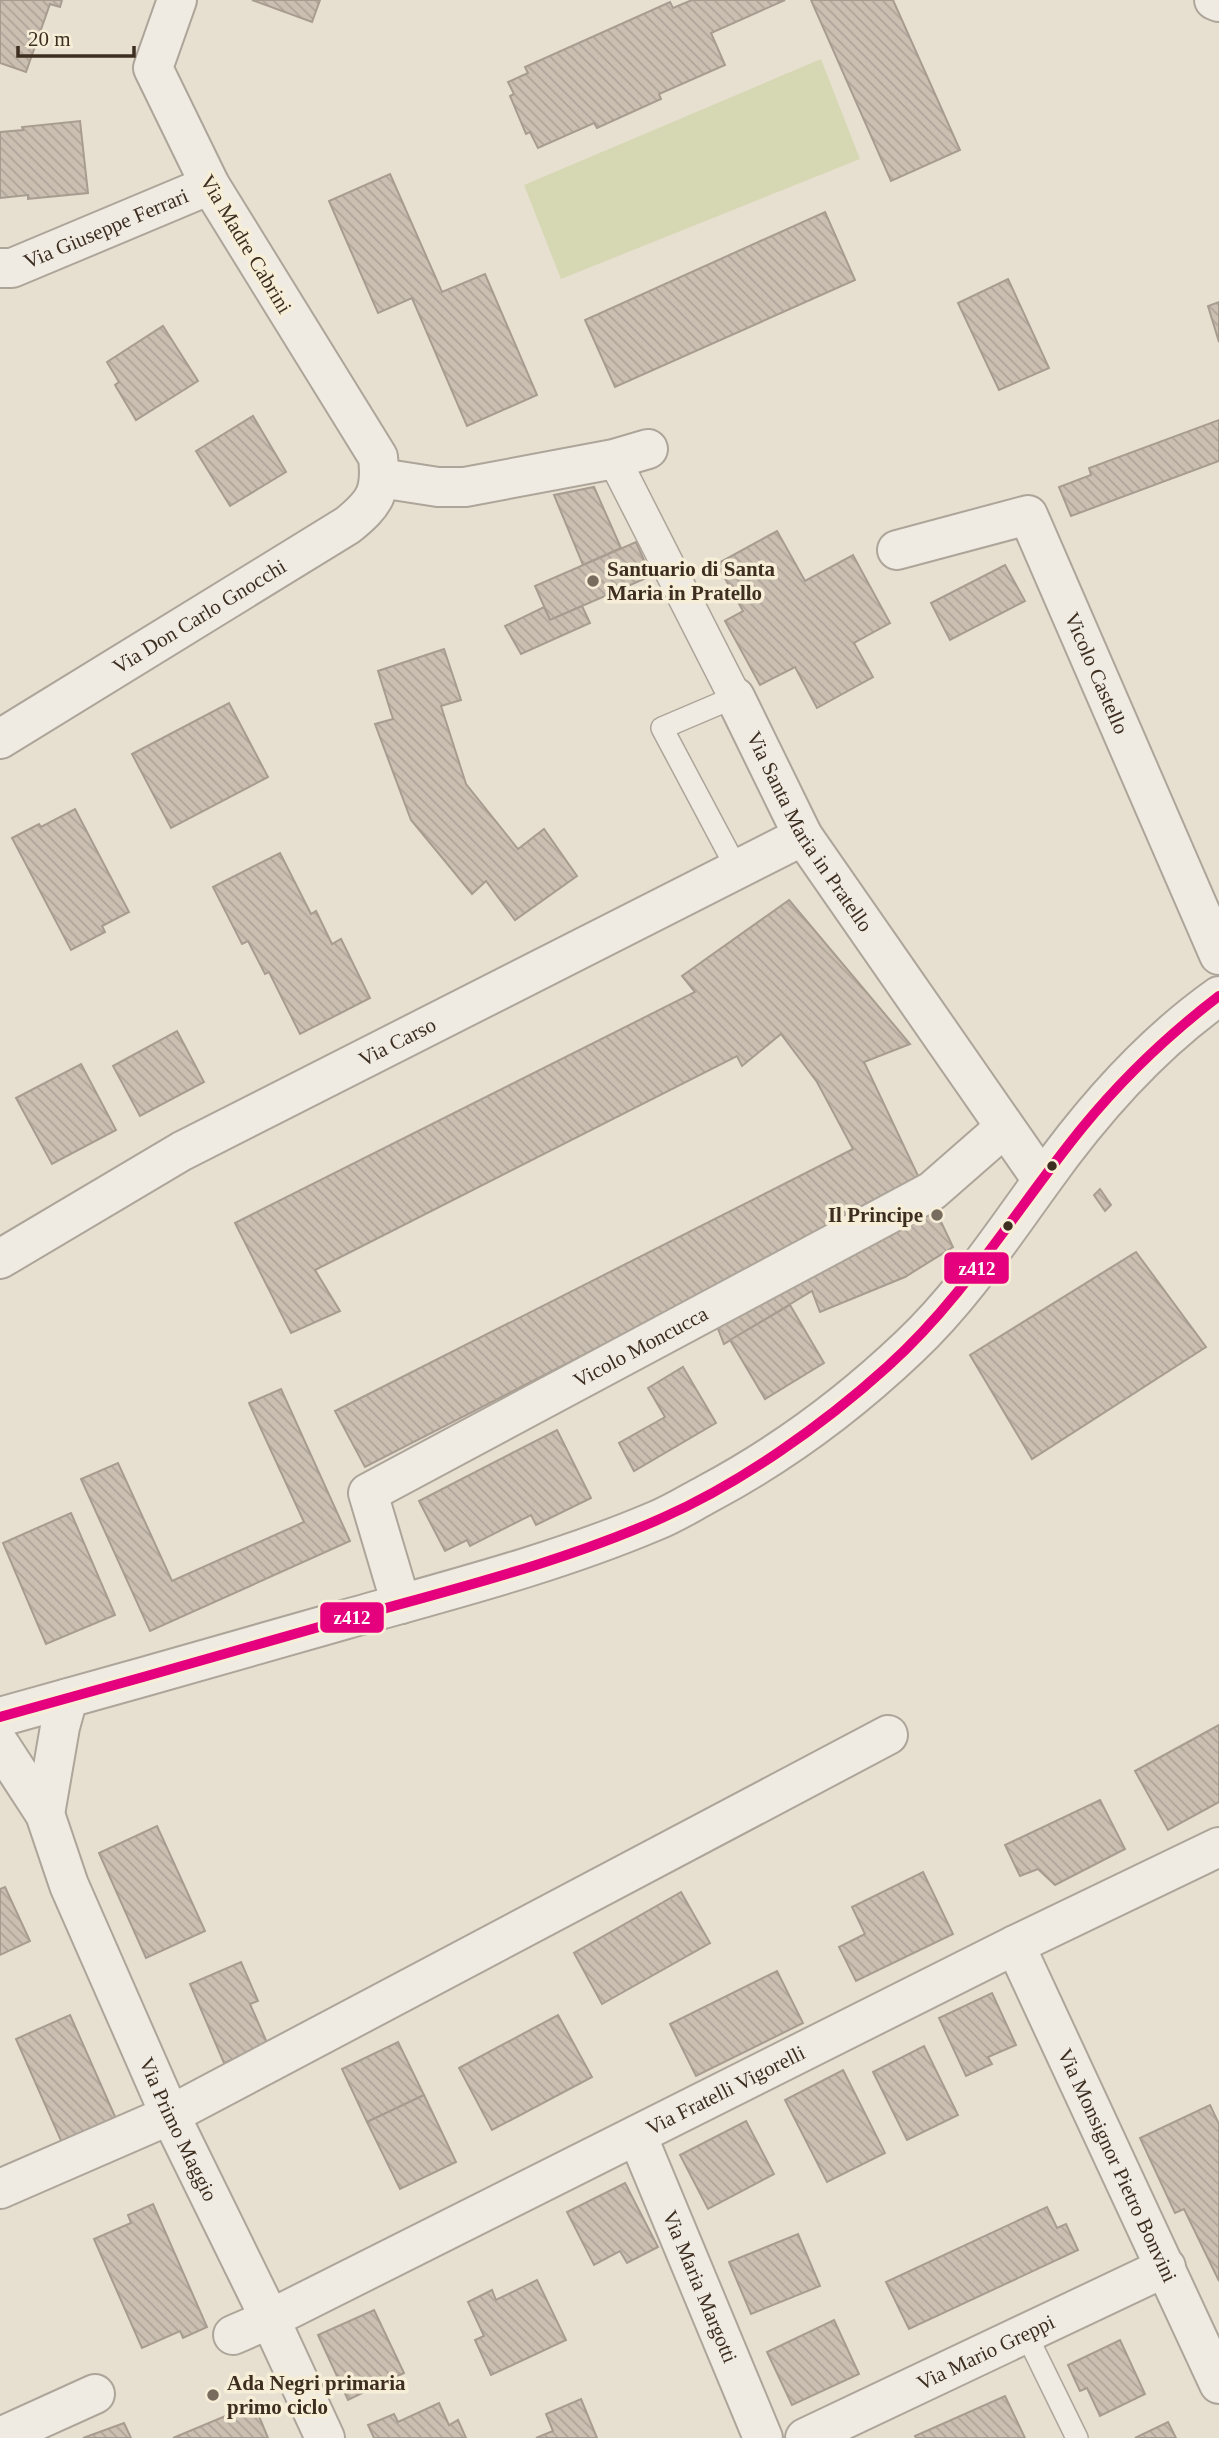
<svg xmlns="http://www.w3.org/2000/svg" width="1219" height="2438" viewBox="0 0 1219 2438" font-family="Georgia,serif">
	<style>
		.park { fill: #d6d7b3 }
		.building { fill: url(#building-back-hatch); stroke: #a89c90; stroke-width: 2 }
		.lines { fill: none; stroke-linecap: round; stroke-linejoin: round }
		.service-casing { stroke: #ada599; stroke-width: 24 }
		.pedestrian-casing { stroke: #ada599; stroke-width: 35 }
		.minor-casing { stroke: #ada599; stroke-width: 42 }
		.tertiary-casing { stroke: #ada599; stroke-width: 42 }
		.service { stroke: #efebe3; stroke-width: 21 }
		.pedestrian { stroke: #efebe3; stroke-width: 32 }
		.minor { stroke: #efebe3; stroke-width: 38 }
		.tertiary { stroke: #efebe3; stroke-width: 38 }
		.bus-1-casing { stroke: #f7eed8; stroke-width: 16 }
		.bus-1 { stroke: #e5007d; stroke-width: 10 }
		.poi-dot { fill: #786c5e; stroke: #f7eed8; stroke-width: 2.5 }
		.bus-dot { fill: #3d2e20; stroke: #f7eed8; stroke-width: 2.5 }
		.labels { text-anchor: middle; stroke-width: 7; stroke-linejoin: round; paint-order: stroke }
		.street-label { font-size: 21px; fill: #3d2e20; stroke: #f7eed8 }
		.poi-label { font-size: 21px; font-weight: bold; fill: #3d2e20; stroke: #f7eed8; text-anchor: start }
		.line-badge { stroke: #f7eed8; stroke-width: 2.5 }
		.badge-label { font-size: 19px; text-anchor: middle; font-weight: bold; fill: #fff }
	</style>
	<defs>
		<pattern id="building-back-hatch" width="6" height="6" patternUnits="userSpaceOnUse" patternTransform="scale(1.75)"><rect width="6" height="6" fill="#cbbfb2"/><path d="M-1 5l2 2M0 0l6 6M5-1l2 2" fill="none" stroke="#afa499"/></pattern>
	</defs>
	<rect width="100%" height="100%" fill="#e7e0d1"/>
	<polygon class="park" points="821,59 860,159 561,279 524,185"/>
	<g class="building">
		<polygon points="0,0 62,0 60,7 50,4 26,72 0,63"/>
		<polygon points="252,0 320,0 312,22"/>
		<polygon points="692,0 785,0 711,33 725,65 659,94 661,99 597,128 594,123 538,148 530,132 526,134 510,96 514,94 508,82 528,73 525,67 670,2 673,8"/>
		<polygon points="811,0 893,0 960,150 891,181"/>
		<polygon points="80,121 88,193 28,199 28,195 0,198 0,132 23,130 22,127"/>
		<polygon points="390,174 442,292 485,274 537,395 467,426 412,298 378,313 329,201"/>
		<polygon points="825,212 855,280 615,387 585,320"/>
		<polygon points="1008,279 1049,368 999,390 958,303"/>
		<polygon points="1219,302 1219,342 1208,306"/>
		<polygon points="163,326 198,381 136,420 115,385 119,382 107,362"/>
		<polygon points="253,416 286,472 230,506 196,451"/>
		<polygon points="1219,420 1219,461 1071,516 1059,487 1091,475 1089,468"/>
		<polygon points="594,487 621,548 583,565 554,495"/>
		<polygon points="777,531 805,581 853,555 890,623 854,643 873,677 817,708 795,667 760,685 725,621 743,611 717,564"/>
		<polygon points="636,542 651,576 550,620 535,586"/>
		<polygon points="1005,565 1025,601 950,640 931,603"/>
		<polygon points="582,606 590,623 521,654 505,626 544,607 550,620"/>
		<polygon points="444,649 461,700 441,706 466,784 518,849 544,829 577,876 515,920 486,881 472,894 411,820 375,724 393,719 378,671"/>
		<polygon points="229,703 268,777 171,828 132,754"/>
		<polygon points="75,809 129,912 102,926 105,932 71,950 12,838 39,824 41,827"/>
		<polygon points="280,853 311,914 316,911 332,944 341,939 370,998 300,1034 269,972 265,974 248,941 242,944 213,887"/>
		<polygon points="789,900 910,1044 864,1062 921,1182 365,1467 335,1411 853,1149 817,1082 781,1034 742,1066 737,1056 315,1270 340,1311 291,1333 235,1223 695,992 682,976"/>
		<polygon points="177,1031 204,1082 140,1116 113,1066"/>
		<polygon points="81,1064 116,1130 52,1164 16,1098"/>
		<polygon points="1100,1189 1111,1205 1105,1211 1094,1195"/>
		<polygon points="934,1207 953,1247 905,1277 820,1312 812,1291 724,1344 711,1311"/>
		<polygon points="1136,1252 1206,1347 1032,1459 970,1355"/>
		<polygon points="790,1305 824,1363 765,1399 730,1340"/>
		<polygon points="683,1367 716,1423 634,1471 619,1443 665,1417 648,1388"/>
		<polygon points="281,1389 350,1541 150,1631 81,1479 118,1463 172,1581 304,1522 249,1403"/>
		<polygon points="557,1430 591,1498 536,1525 531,1515 470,1546 467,1540 445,1551 419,1501"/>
		<polygon points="71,1513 115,1615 46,1644 3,1543"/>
		<polygon points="1219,1725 1219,1802 1168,1830 1135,1771"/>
		<polygon points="1100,1800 1125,1849 1055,1885 1038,1869 1020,1876 1005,1845"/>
		<polygon points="157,1826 205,1931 146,1958 99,1853"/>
		<polygon points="923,1872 953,1934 856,1981 839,1947 865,1934 852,1907"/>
		<polygon points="5,1887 30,1941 0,1955 0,1889"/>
		<polygon points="681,1892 710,1943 602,2004 574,1953"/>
		<polygon points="241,1962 258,2001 250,2004 268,2045 224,2063 190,1984"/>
		<polygon points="777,1971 803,2023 696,2076 670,2024"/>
		<polygon points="992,1993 1016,2045 988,2057 992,2064 966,2076 939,2018"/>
		<polygon points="70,2015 117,2121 63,2145 16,2039"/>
		<polygon points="558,2015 592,2077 492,2130 459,2068"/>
		<polygon points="398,2042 424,2095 367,2122 342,2069"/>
		<polygon points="924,2046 958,2115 907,2140 873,2072"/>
		<polygon points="843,2070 885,2153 827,2182 785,2100"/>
		<polygon points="424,2095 456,2162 400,2189 367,2122"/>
		<polygon points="1210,2105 1219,2124 1219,2281 1184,2209 1175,2213 1140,2138"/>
		<polygon points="746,2121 774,2174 708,2209 680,2155"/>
		<polygon points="625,2183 658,2247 627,2263 620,2251 594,2265 567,2212"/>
		<polygon points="153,2204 207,2327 183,2338 180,2331 142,2348 94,2239 131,2223 128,2215"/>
		<polygon points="1047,2207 1057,2228 1066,2224 1078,2250 909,2329 886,2282"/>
		<polygon points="798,2234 820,2286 751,2314 729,2262"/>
		<polygon points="537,2280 566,2340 491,2375 475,2340 484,2336 468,2302 492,2290 496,2300"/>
		<polygon points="374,2310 404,2373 348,2400 318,2335"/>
		<polygon points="834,2320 859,2374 792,2405 767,2352"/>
		<polygon points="1120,2340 1145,2394 1100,2416 1087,2388 1080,2391 1068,2365"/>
		<polygon points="1005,2396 1025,2438 916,2438 915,2436"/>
		<polygon points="581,2399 597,2438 536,2438 553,2431 546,2414"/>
		<polygon points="439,2403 449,2425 458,2420 466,2438 374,2438 368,2425 394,2414 398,2422"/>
		<polygon points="254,2404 268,2438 173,2438"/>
		<polygon points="1168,2422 1176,2438 1135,2438"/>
		<polygon points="124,2423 131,2438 83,2438"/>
	</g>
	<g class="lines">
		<g class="service-casing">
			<g id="service">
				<polyline points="735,697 662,728 737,869"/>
				<polyline points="1026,2334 1077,2438"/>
			</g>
		</g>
		<g class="pedestrian-casing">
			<polyline id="pedestrian" points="614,459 735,697"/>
		</g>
		<g class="minor-casing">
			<g id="minor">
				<path id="s1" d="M0,268h12l198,-83"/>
				<polyline points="380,478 438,487 465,487 614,459 648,449"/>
				<path id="s2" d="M897,550l131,-35 191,440"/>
				<path id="s3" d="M735,697l68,139 239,344"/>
				<path id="s4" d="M0,739l348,-214c27,-22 34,-33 30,-68l-168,-272 -57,-117 24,-68"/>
				<path id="s5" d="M0,1259l182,-108 621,-315"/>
				<path id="s6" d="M401,1604l-33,-111 564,-302 72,-63"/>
				<path id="s7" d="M0,1745l45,69 24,71 101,230 100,204 55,119"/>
				<polyline points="45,1814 60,1727 68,1698"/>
				<path id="s8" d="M1015,1945l204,439"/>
				<path id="s9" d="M637,2135l126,303"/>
				<polyline points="0,2189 170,2115 888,1735"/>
				<path id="s10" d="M233,2335l37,-16 745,-374 204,-98"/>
				<polyline points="0,2437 95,2394"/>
				<path id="s11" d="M805,2438l361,-171"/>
			</g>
		</g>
		<g class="tertiary-casing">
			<g id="tertiary">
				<polyline points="1214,0 1219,2"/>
				<path d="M0,1717c116,-32 231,-65 347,-98 103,-29 209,-56 308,-98 18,-7 35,-18 52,-27 75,-40 141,-89 202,-147 52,-49 91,-108 133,-166 49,-69 108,-136 177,-185"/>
			</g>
		</g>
		<use href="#service" class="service"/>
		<use href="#pedestrian" class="pedestrian"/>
		<use href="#minor" class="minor"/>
		<use href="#tertiary" class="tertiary"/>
		<g class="bus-1-casing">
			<path id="bus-1" d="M0,1717c116,-32 231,-65 347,-98 106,-30 214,-56 315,-101 79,-35 161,-93 225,-151 78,-70 129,-158 195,-239 40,-49 86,-93 137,-132"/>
		</g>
		<use href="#bus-1" class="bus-1"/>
	</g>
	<g class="poi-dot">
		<circle cx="593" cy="581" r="7"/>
		<circle cx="937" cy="1215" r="7"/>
		<circle cx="213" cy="2395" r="7"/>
	</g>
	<g class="bus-dot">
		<circle cx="1052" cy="1166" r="6"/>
		<circle cx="1008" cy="1226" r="6"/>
	</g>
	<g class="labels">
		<g class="street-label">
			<text dy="7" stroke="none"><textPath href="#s1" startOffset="114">Via Giuseppe Ferrari</textPath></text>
			<text transform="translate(246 244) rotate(59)" y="7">Via Madre Cabrini</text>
			<text dy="7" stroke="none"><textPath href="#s4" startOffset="234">Via Don Carlo Gnocchi</textPath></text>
			<text dy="7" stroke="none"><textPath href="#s2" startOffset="308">Vicolo Castello</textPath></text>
			<text dy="7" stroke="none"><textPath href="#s3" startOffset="154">Via Santa Maria in Pratello</textPath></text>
			<text dy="7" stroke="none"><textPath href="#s5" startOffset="453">Via Carso</textPath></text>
			<text dy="7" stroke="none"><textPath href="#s6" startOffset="425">Vicolo Moncucca</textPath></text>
			<text dy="7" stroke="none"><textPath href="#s10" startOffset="550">Via Fratelli Vigorelli</textPath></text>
			<text dy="7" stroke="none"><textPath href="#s7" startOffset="425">Via Primo Maggio</textPath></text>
			<text dy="7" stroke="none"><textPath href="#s8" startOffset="243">Via Monsignor Pietro Bonvini</textPath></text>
			<text dy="7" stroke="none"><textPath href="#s9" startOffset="164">Via Maria Margotti</textPath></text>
			<text dy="7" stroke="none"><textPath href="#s11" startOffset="200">Via Mario Greppi</textPath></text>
		</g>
		<g class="poi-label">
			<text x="607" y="576">Santuario di Santa<tspan x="607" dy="24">Maria in Pratello</tspan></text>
			<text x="923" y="1222" text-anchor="end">Il Principe</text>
			<text x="227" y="2390">Ada Negri primaria<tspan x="227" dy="24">primo ciclo</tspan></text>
		</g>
	</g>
	<g class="line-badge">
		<rect x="943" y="1251" width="67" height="34" rx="7" fill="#e5007d"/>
		<rect x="319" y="1601" width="66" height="33" rx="7" fill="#e5007d"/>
	</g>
	<g class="badge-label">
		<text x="977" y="1275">z412</text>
		<text x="352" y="1624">z412</text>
	</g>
	<path d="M18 46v10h116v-10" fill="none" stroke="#3d2e20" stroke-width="3.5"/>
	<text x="28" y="46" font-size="21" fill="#3d2e20" stroke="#f7eed8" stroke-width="5" paint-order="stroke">20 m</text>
</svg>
